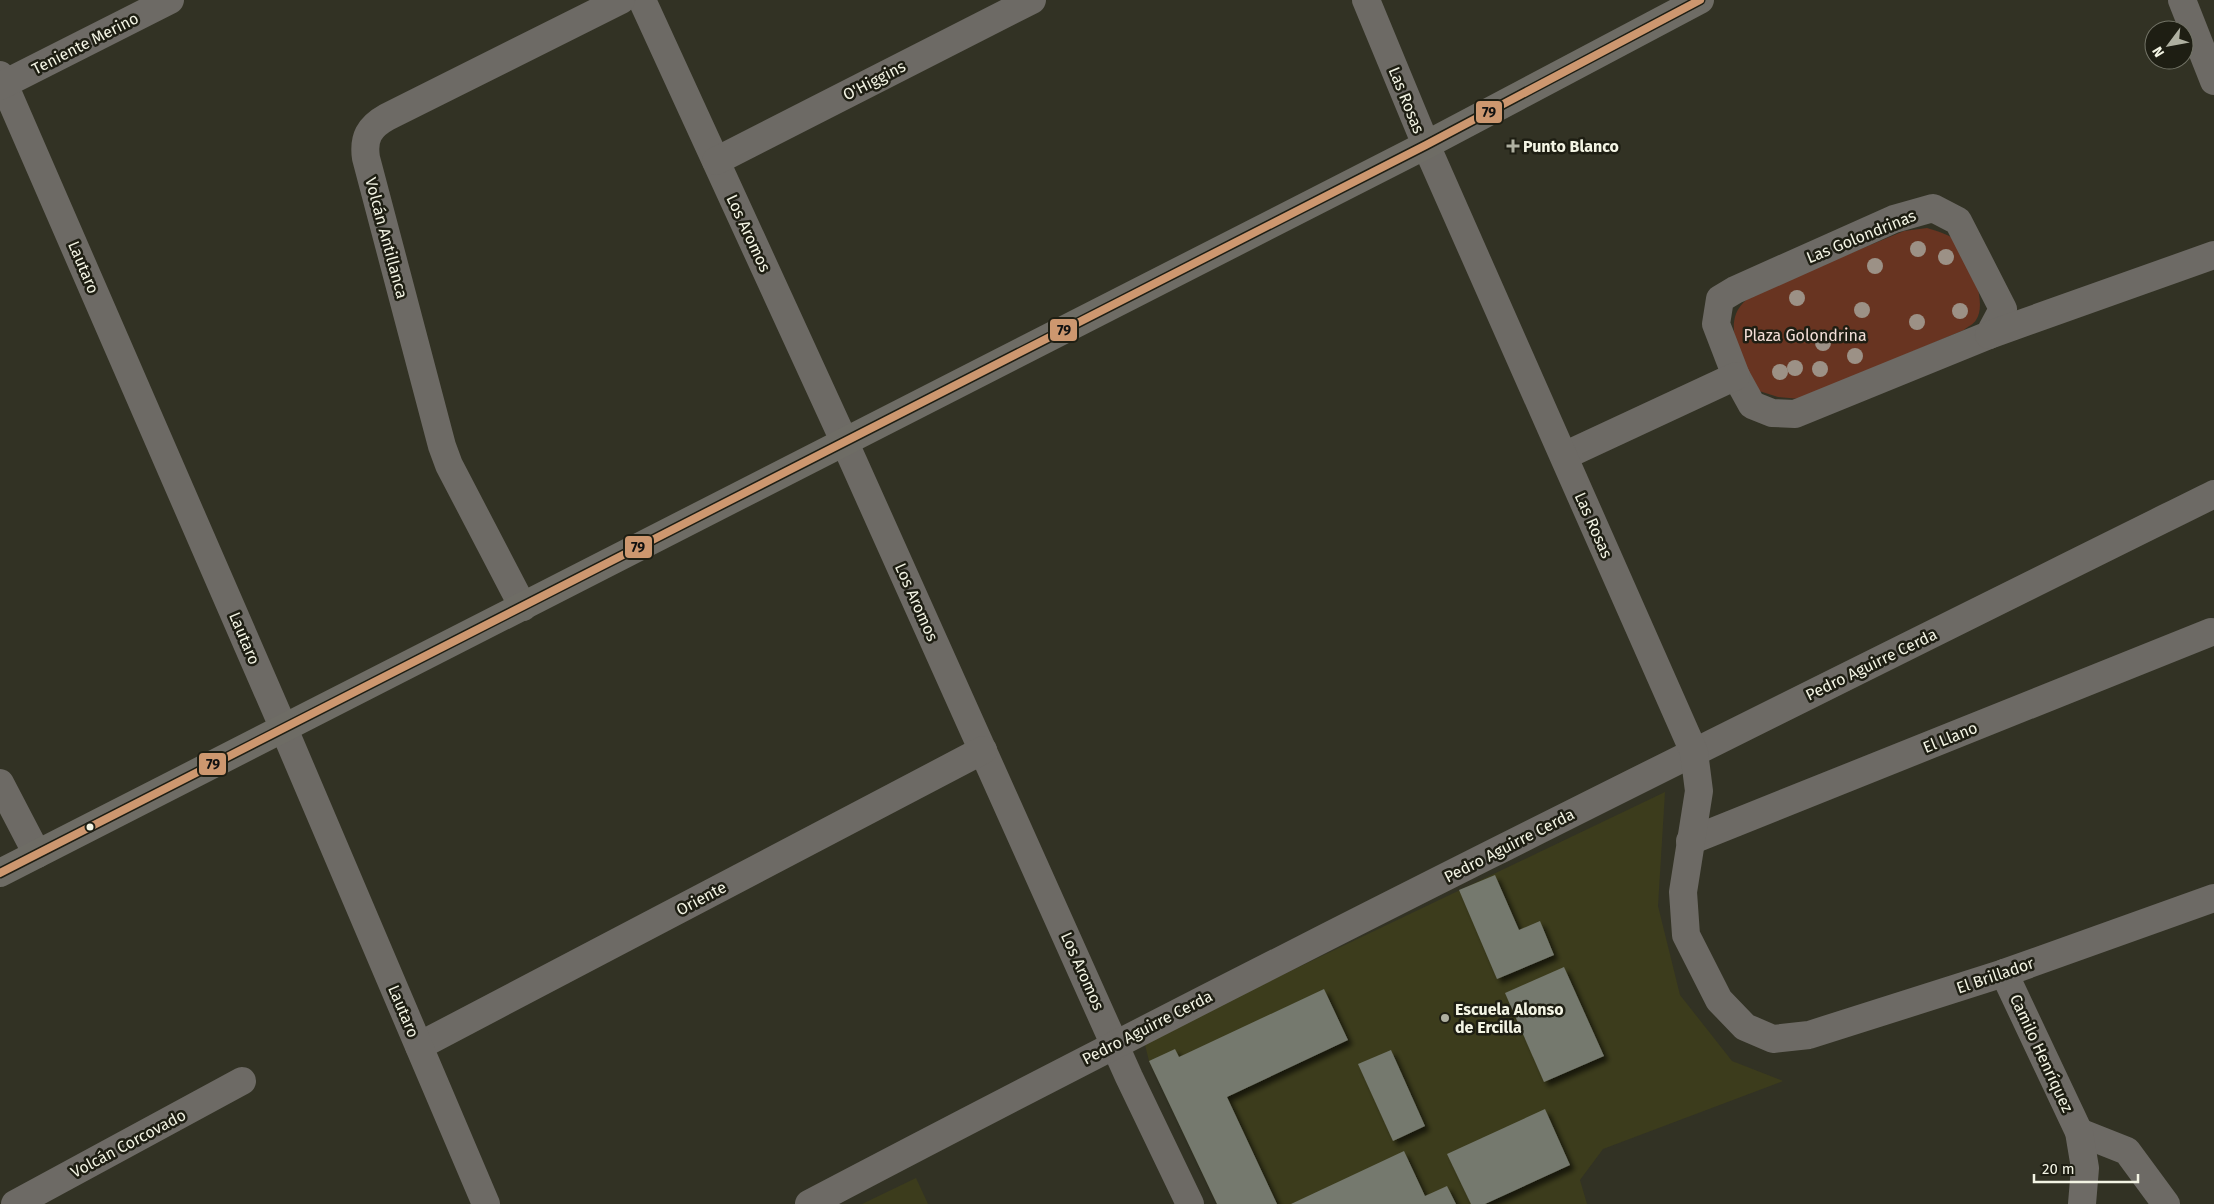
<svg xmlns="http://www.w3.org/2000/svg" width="2214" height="1204" viewBox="0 0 2214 1204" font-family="'Fira Sans',sans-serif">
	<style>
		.built { fill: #3c3c1c }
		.green { fill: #683421 }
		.building { fill: #75796e; filter: url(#shadow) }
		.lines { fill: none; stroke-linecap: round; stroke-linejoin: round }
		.minor { stroke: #6d6a65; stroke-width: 28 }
		.tertiary { stroke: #6d6a65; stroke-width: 28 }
		.secondary { stroke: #6e6c65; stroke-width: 28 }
		.bus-1-casing { stroke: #1e1e13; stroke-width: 11 }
		.bus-1 { stroke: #cd976f; stroke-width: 8 }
		.tree { fill: #9c9186 }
		.poi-dot { fill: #afb0a1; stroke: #1e1e13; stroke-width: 2 }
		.bus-dot { fill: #f3f4e4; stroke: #1e1e13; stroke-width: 2 }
		.labels { text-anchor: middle; stroke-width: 5; stroke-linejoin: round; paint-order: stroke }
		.street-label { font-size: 16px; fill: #f3f4e4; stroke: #1e1e13 }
		.poi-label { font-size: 16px; font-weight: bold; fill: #f3f4e4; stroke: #1e1e13; text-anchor: start }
		.park-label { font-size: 16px; fill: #f3ded7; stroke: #1e1e13 }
		.line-badge { stroke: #1e1e13; stroke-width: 2 }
		.pale-badge-label { font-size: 14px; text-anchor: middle; font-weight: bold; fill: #111 }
	</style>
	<defs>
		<filter id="shadow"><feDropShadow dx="4.5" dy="4.5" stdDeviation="2.5" flood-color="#0009"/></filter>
	</defs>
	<rect width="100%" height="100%" fill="#323224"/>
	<g class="built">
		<polygon points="1665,792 1658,906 1680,995 1732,1061 1783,1081 1603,1149 1580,1180 1587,1204 1217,1204 1149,1061 1144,1041"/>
		<polygon points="916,1178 928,1204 862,1204"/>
	</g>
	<path class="green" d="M1927,228c10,3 25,7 31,15 12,16 30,60 18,77 -2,4 -9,7 -12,10l-164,69 -22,-2 -22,-7c-10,-25 -36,-63 -13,-87 4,-5 13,-9 19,-13l142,-59z"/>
	<g class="building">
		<polygon points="1495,875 1519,930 1540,921 1554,955 1497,979 1459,890"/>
		<polygon points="1564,967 1604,1056 1544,1082 1505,993"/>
		<polygon points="1324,989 1348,1040 1227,1097 1277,1204 1217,1204 1149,1061 1175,1049 1179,1057"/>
		<polygon points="1391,1050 1425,1126 1393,1141 1358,1064"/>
		<polygon points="1545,1109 1570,1165 1485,1204 1471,1204 1447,1154"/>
		<polygon points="1404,1151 1425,1196 1447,1186 1456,1204 1291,1204"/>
	</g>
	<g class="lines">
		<g class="minor">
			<polyline points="642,0 845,443 1129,1077 1190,1204"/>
			<polyline points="2182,0 2214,81"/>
			<polyline points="0,75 284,729"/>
			<polyline points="0,86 170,0"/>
			<polyline points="716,161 1032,0"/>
			<polygon points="1933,208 1958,221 2003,309 1989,335 1795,414 1772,413 1752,405 1736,376 1716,324 1720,299 1735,290 1894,219"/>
			<polyline points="1989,335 2214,255"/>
			<polyline points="1564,456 1736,376"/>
			<path d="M523,607l-74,-142 -7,-19 -76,-288c-3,-20 3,-31 21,-41l234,-117"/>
			<polyline points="0,783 37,854"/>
			<polyline points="1690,841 2211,632"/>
			<polyline points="419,1046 983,750"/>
			<polyline points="2079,1132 2127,1151 2166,1204"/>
			<polyline points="15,1204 242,1081"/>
			<path d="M809,1204c464,-244 935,-477 1405,-710"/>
		</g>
		<g class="tertiary">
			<polyline points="1366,0 1426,145 1694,752 1699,791 1683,892 1686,935 1719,1000 1745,1027 1773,1039 1809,1035 2004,973 2214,898"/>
			<polyline points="284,729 486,1204"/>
			<polyline points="2004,973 2079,1132 2085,1168 2082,1204"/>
		</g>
		<polyline class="secondary" points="0,873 1426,145 1700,0"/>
		<g class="bus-1-casing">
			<polyline id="bus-1" points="0,873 1426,145 1700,0"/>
		</g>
		<use href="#bus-1" class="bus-1"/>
	</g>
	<g class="tree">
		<circle cx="1918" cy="249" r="8"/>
		<circle cx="1946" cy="257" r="8"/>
		<circle cx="1875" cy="266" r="8"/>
		<circle cx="1797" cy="298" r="8"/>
		<circle cx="1862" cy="310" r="8"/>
		<circle cx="1960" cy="311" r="8"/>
		<circle cx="1917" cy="322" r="8"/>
		<circle cx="1823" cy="343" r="8"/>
		<circle cx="1855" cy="356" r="8"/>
		<circle cx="1795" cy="368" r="8"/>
		<circle cx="1820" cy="369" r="8"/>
		<circle cx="1780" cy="372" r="8"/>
	</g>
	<g class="poi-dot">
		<path d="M1510.5 138.5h5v5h5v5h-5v5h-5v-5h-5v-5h5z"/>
		<circle cx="1445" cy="1018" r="5"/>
	</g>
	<circle class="bus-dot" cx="90" cy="827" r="4.5"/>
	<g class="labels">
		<g class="street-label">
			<text transform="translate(85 43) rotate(-27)" y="6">Teniente Merino</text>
			<text transform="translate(874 80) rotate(-27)" y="6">O'Higgins</text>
			<text transform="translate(1407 100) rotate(68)" y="6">Las Rosas</text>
			<text transform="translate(749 233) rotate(65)" y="6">Los Aromos</text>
			<text transform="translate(1861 236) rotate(-22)" y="6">Las Golondrinas</text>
			<text transform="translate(387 238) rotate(75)" y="6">Volcán Antillanca</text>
			<text transform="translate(84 267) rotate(67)" y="6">Lautaro</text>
			<text transform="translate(1594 525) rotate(66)" y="6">Las Rosas</text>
			<text transform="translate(917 602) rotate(66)" y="6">Los Aromos</text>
			<text transform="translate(245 638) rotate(67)" y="6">Lautaro</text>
			<text transform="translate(1871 664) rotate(-26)" y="6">Pedro Aguirre Cerda</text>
			<text transform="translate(1950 737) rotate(-22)" y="6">El Llano</text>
			<text transform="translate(1509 845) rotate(-27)" y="6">Pedro Aguirre Cerda</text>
			<text transform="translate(701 898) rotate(-28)" y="6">Oriente</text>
			<text transform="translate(1083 971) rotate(66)" y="6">Los Aromos</text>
			<text transform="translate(1995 975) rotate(-19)" y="6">El Brillador</text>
			<text transform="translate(404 1011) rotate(67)" y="6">Lautaro</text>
			<text transform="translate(1147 1027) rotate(-27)" y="6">Pedro Aguirre Cerda</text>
			<text transform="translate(2042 1053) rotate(65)" y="6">Camilo Henríquez</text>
			<text transform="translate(128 1143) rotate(-28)" y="6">Volcán Corcovado</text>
		</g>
		<g class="poi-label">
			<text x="1523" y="152">Punto Blanco</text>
			<text x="1455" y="1015">Escuela Alonso<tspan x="1455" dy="18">de Ercilla</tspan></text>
		</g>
		<g class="park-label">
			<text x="1805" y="341">Plaza Golondrina</text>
		</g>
	</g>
	<g class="line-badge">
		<rect x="1475" y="100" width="28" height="24" rx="5" fill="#cd976f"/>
		<rect x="1049" y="318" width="29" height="24" rx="5" fill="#cd976f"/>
		<rect x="624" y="535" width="29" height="24" rx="5" fill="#cd976f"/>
		<rect x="198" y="752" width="29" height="24" rx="5" fill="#cd976f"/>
	</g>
	<g class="pale-badge-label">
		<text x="1489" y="117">79</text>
		<text x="1064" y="335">79</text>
		<text x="638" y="552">79</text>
		<text x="213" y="769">79</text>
	</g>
	<g transform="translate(2169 45) rotate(238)"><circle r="24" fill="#1e1e13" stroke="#737467"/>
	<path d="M0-4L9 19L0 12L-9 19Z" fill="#afb0a1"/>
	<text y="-8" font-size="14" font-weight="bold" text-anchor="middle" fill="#f3f4e4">N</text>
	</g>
	<path d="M2034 1174v8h104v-8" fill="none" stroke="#f3f4e4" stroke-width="2.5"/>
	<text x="2042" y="1174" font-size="15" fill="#f3f4e4" stroke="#1e1e13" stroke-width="4" paint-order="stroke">20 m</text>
</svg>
